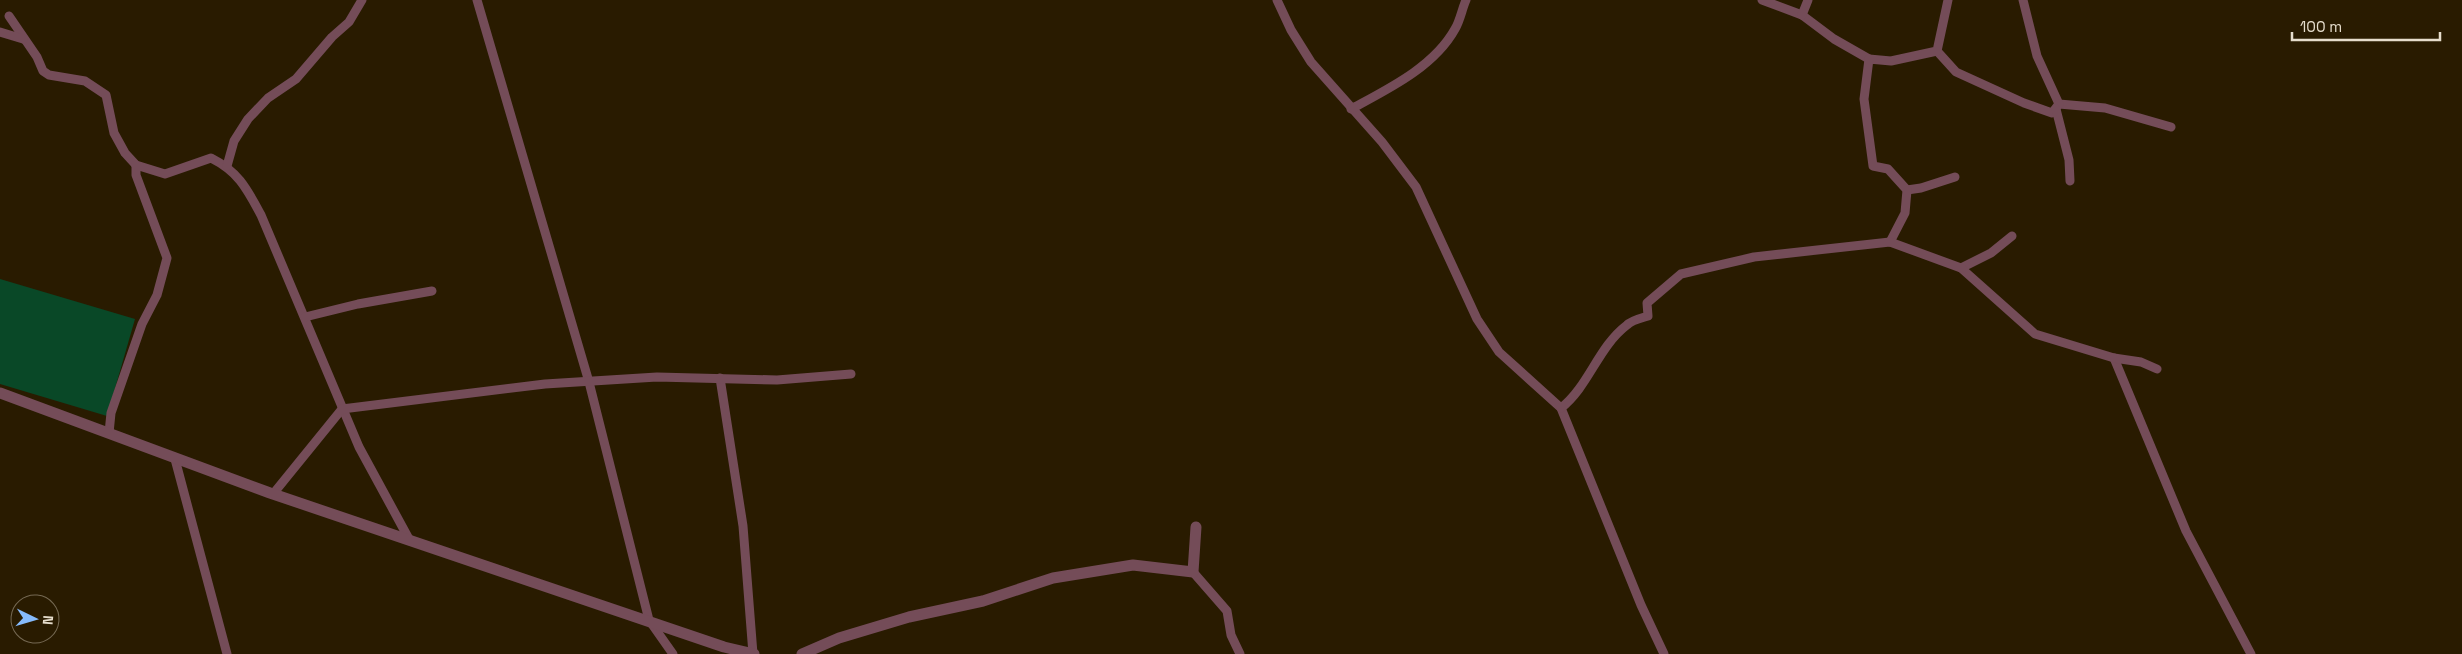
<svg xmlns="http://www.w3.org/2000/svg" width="2462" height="654" viewBox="0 0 2462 654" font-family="'Space Grotesk',sans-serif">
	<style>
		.green { fill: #094827 }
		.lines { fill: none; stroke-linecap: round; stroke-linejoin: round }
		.minor { stroke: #744c58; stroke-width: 9 }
		.tertiary { stroke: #744c58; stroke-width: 11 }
	</style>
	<rect width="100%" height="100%" fill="#291b00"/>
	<polygon class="green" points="0,279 135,319 107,416 0,384"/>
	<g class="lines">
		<g class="minor">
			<polyline points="477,0 589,382 649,620 673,654"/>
			<polyline points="1277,0 1291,30 1311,62 1382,142 1416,187 1477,319 1499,352 1561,408 1641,605 1664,654"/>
			<polyline points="1762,0 1802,15 1834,39 1869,59"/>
			<polyline points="2023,0 2037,56 2059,104 2105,108 2171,127"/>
			<polyline points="1802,15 1808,0"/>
			<path d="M9,16l28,41 6,14 6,4 36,6 21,14 8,38 11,20 11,12 29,9 46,-16c28,14 36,31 50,57l98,232 50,92"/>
			<polyline points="0,32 23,39"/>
			<polyline points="1937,51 1956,72 2024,103 2052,113 2059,104"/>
			<path d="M1351,109c37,-20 83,-42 104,-80 5,-8 7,-20 11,-29"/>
			<polyline points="2056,109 2069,160 2070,181"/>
			<polyline points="227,166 234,141 248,119 268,98 296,79 332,37 349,22 362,0"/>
			<polyline points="1907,190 1921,188 1955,177"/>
			<polyline points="1890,242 1905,213 1907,190 1888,169 1873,166 1864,99 1869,59 1891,61 1937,51 1948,0"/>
			<polyline points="1961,268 1991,253 2012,236"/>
			<polyline points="305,317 358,304 432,291"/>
			<polyline points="2114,358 2186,531 2251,654"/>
			<polyline points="720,378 743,526 753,654"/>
			<path d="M1561,408c28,-22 37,-61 66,-83 5,-5 15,-7 21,-9l-1,-13 34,-29 73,-17 136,-15 71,26 74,66 79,24 27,4 16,7"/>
			<polyline points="109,433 111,413 142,324 157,295 167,258 136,175 136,165"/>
			<polyline points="175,459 227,654"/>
			<polyline points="273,494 342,409 545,384 657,377 777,380 851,374"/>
			<polyline points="1193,572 1227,611 1231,635 1240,654"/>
		</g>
		<g class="tertiary">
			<polyline points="0,393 270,493 724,647 754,654"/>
			<polyline points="802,654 839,638 909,617 983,601 1053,578 1133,565 1193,572 1196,527"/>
		</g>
	</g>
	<g transform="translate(35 619) rotate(95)"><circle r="24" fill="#291b00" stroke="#756952"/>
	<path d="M0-4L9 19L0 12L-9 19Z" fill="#86bbfb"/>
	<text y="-8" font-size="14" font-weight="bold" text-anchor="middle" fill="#e6ddcc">N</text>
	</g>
	<path d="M2292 32v8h148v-8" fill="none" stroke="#e6ddcc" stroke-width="2.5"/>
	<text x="2300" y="32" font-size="15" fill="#e6ddcc" stroke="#291b00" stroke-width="4" paint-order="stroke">100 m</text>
</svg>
